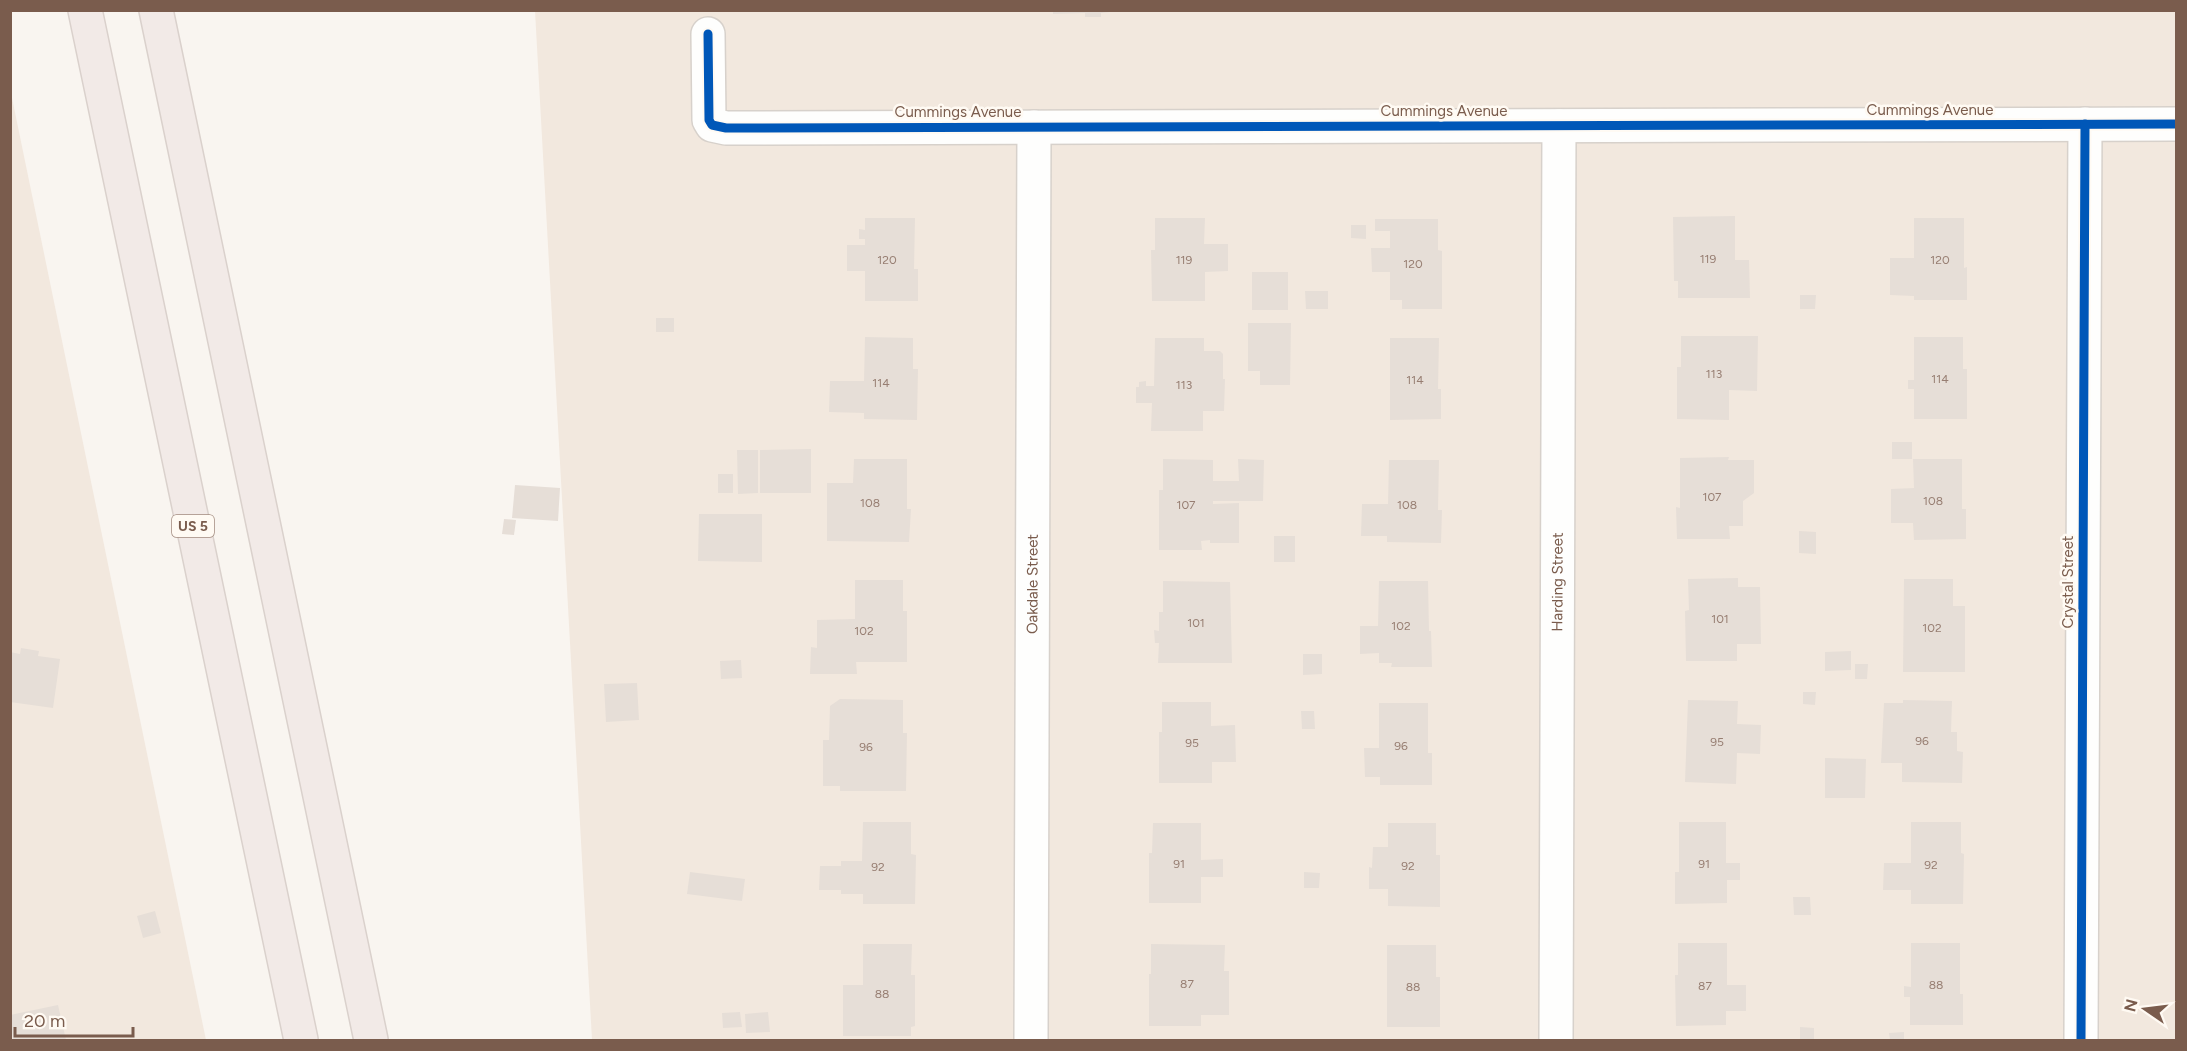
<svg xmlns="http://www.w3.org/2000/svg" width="2187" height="1051" viewBox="0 0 2187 1051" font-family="Figtree,sans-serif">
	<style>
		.residential { fill: #f2e8de }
		.building { fill: #e6ded7 }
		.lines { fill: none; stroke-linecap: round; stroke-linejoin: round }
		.minor-casing { stroke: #d7d1cb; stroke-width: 36 }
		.motorway-casing { stroke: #dad1cc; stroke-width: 36 }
		.minor { stroke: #fefefd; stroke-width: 33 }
		.motorway { stroke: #f2eae7; stroke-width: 33 }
		.cycleway-casing { stroke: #fffaf3; stroke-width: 13 }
		.cycleway { stroke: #0057b8; stroke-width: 9 }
		.labels { text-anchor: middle; stroke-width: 5; stroke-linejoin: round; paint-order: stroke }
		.number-label { font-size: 12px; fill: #977e72 }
		.shield { fill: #fffaf3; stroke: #a28b7f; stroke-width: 1.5 }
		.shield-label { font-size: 14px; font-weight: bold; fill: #7a5c4d }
		.street-label { font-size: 15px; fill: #7a5c4d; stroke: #fffaf3 }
	</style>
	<rect width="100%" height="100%" fill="#f9f5f0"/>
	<g class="residential">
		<polygon points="535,11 2176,11 2176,1040 592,1040"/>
		<polygon points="11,93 206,1040 11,1040"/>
	</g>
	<g class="building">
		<polygon points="1053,10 1110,10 1110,12 1101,13 1101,17 1085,17 1085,13 1053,14"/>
		<polygon points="1735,216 1735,260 1749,260 1750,298 1678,298 1678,281 1674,281 1673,217"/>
		<polygon points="865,218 915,218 914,269 918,269 918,301 865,301 865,271 847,271 847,245 865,245 865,239 859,239 859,229 865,230"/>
		<polygon points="1155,218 1205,218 1204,244 1228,244 1228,271 1205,272 1205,301 1152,301 1151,250 1155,250"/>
		<polygon points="1914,218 1964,218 1964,268 1967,267 1967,300 1914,300 1914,296 1890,295 1890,258 1914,258"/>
		<polygon points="1375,219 1438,219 1438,250 1442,251 1442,309 1402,309 1402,300 1390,300 1390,272 1372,272 1371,248 1390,248 1390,231 1375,231"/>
		<polygon points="1351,225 1366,225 1366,239 1351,238"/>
		<rect x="1252" y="272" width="36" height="38"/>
		<polygon points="1305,291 1328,291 1328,309 1306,309"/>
		<polygon points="1800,295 1816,295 1815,309 1800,309"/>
		<rect x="656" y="318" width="18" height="14"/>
		<polygon points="1248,323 1291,323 1290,385 1260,385 1260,371 1248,371"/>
		<polygon points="1681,336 1758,336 1757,391 1729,390 1729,420 1677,419 1677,367 1681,367"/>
		<polygon points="865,337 913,338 913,369 918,369 917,420 864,419 864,413 829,412 830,381 864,381"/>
		<polygon points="1914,337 1963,337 1963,369 1967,369 1967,419 1914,419 1914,389 1908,389 1908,380 1914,380"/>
		<polygon points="1155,338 1204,338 1204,351 1220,351 1223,354 1223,379 1225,379 1224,411 1203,411 1203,431 1151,431 1152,403 1136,403 1136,387 1139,387 1139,382 1146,381 1146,386 1154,386"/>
		<polygon points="1390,338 1439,338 1438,389 1441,389 1441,419 1390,420"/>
		<rect x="1892" y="442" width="20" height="17"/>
		<polygon points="811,449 811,493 760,493 760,450"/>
		<polygon points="737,450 758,450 758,493 738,494"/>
		<polygon points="1729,457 1728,460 1754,460 1754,493 1743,501 1743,526 1729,526 1730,539 1677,539 1676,507 1680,508 1680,458"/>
		<polygon points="854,459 907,459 907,509 911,509 909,542 827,541 827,483 853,483"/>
		<polygon points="1163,459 1213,460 1213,481 1239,481 1238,459 1264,460 1263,501 1213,501 1213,504 1239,503 1239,543 1210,543 1210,540 1201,541 1202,550 1159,550 1159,490 1163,490"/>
		<polygon points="1913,459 1962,459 1962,509 1966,509 1966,539 1914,540 1913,523 1891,523 1891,489 1914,488"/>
		<polygon points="1389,460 1439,460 1438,510 1442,510 1441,543 1387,542 1387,536 1361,536 1362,504 1388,504"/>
		<rect x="718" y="474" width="15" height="19"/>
		<polygon points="515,485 560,488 558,521 512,518"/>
		<polygon points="699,514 762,514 762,562 698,561"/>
		<polygon points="504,519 516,520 514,535 502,534"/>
		<polygon points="1799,531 1816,532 1816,554 1799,553"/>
		<rect x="1274" y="536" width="21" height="26"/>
		<polygon points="1738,578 1738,587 1760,587 1761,644 1737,644 1737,661 1686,661 1685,611 1689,610 1688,579"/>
		<polygon points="1904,579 1953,579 1953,606 1965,606 1965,672 1903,672"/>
		<polygon points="855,580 903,580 903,611 907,611 907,662 856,662 857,674 810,674 811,647 817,648 817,620 855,619"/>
		<polygon points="1163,581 1230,582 1232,663 1158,663 1159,643 1155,643 1154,630 1159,631 1159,612 1163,612"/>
		<polygon points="1379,581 1428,581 1429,631 1431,631 1432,667 1391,667 1392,663 1379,663 1379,653 1360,654 1360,626 1378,626"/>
		<polygon points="21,648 39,651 38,656 60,659 53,708 10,702 10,652 20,654"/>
		<polygon points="1851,651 1851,670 1825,671 1825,652"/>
		<polygon points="1303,654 1322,654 1322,674 1303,675"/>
		<polygon points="741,660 742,678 721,679 720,661"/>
		<polygon points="1855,664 1868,664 1867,679 1855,679"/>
		<polygon points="637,683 639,720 606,722 604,684"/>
		<polygon points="1803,692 1816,692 1815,705 1803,704"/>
		<polygon points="840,699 903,700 903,733 907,733 906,791 840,791 840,786 823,786 823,740 829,740 830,706"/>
		<polygon points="1688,700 1738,701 1737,724 1761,725 1760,754 1737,753 1736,784 1685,782"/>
		<polygon points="1903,700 1952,701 1951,732 1957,732 1957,751 1963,752 1962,783 1902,782 1902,763 1881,763 1884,703 1903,703"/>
		<polygon points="1162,702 1211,702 1211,726 1235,725 1236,762 1212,762 1212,783 1159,783 1159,732 1162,732"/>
		<polygon points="1379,703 1428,703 1428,753 1432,753 1432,785 1380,785 1380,777 1365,777 1364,748 1379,748"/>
		<polygon points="1301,711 1314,711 1315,729 1302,729"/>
		<polygon points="1825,758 1866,759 1865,798 1825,798"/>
		<polygon points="863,822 911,822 911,854 916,855 915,904 863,904 863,894 841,894 841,890 819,890 820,866 841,866 841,861 862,861"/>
		<polygon points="1679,822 1726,822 1726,863 1740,863 1740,880 1727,880 1727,903 1675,904 1675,872 1679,872"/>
		<polygon points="1911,822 1961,822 1961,853 1964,854 1963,904 1911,904 1911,890 1883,890 1884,863 1911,863"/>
		<polygon points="1153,823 1201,823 1201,860 1223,859 1223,877 1201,877 1201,903 1149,903 1149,853 1152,853"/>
		<polygon points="1388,823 1436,823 1436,855 1440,855 1440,907 1388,906 1388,889 1369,889 1369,867 1372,868 1373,847 1388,847"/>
		<polygon points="690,872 745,879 742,901 687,894"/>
		<polygon points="1304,872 1320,873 1319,888 1304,888"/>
		<polygon points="1793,897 1810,897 1811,915 1794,915"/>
		<polygon points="155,911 161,933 143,938 137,916"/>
		<polygon points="1678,943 1727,943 1727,985 1746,985 1746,1011 1726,1011 1726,1025 1676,1026 1675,975 1678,975"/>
		<polygon points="1911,943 1960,943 1960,994 1963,994 1963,1025 1910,1025 1910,997 1904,997 1904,986 1911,987"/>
		<polygon points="863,944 912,944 911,975 915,975 915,1026 911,1027 911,1036 843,1036 843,985 863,985"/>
		<polygon points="1151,944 1225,945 1224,971 1229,971 1229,1015 1201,1015 1201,1026 1149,1026 1149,974 1151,974"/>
		<polygon points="1387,945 1436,945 1436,977 1440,977 1440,1027 1387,1027"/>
		<polygon points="58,1005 66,1040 13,1040 10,1015"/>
		<polygon points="740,1012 742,1027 723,1028 722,1013"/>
		<polygon points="768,1012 770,1032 746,1033 745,1014"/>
		<polygon points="1800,1027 1814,1028 1814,1040 1800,1040"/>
		<polygon points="1904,1032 1904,1040 1890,1040 1889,1033"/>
	</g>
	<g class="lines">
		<g class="minor-casing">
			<g id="minor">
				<polyline points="708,34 709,120 712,125 726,128 2176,124"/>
				<path id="s1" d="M1031,1040l3,-913"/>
				<path id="s2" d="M1556,1040l3,-914"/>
				<polyline points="2081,1040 2085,124"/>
			</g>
		</g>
		<g class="motorway-casing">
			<g id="motorway">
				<polyline points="85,10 301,1040"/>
				<polyline points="156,10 371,1040"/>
			</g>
		</g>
		<use href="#minor" class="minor"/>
		<use href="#motorway" class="motorway"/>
		<g class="cycleway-casing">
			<g id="cycleway">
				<polyline points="708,34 709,120 712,125 726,128 2176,124"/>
				<polyline points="2081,1040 2085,124"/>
			</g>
		</g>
		<use href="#cycleway" class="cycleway"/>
	</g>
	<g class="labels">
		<g class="number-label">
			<text x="1708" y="263">119</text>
			<text x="887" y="264">120</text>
			<text x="1184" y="264">119</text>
			<text x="1940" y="264">120</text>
			<text x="1413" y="268">120</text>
			<text x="1714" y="378">113</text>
			<text x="1940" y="383">114</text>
			<text x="1415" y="384">114</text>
			<text x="881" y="387">114</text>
			<text x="1184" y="389">113</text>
			<text x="1712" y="501">107</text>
			<text x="1933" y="505">108</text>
			<text x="870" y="507">108</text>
			<text x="1186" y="509">107</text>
			<text x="1407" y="509">108</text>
			<text x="1720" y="623">101</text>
			<text x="1196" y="627">101</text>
			<text x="1401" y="630">102</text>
			<text x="1932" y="632">102</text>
			<text x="864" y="635">102</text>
			<text x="1922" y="745">96</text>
			<text x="1717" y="746">95</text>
			<text x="1192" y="747">95</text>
			<text x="1401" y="750">96</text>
			<text x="866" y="751">96</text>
			<text x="1179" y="868">91</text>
			<text x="1704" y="868">91</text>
			<text x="1931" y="869">92</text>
			<text x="1408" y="870">92</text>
			<text x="878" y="871">92</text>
			<text x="1187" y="988">87</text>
			<text x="1936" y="989">88</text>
			<text x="1705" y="990">87</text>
			<text x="1413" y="991">88</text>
			<text x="882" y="998">88</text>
		</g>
		<rect class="shield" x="172" y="515" width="42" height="22" rx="4.5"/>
		<g class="shield-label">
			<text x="193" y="531">US 5</text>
		</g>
		<g class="street-label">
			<text x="1930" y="115">Cummings Avenue</text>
			<text x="1444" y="116">Cummings Avenue</text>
			<text x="958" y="117">Cummings Avenue</text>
			<text transform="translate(2068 582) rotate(-90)" y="5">Crystal Street</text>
			<text dy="5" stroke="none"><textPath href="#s2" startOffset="458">Harding Street</textPath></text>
			<text dy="5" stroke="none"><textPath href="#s1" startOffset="456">Oakdale Street</textPath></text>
		</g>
	</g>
	<rect width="2187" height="1051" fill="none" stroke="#7a5c4d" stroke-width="24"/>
	<g transform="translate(2145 1009) rotate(284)" stroke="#fffaf3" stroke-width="4.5" paint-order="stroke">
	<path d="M0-4.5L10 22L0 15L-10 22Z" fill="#7a5c4d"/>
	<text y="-9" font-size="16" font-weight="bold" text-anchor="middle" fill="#7a5c4d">N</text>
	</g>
	<path d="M15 1027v9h118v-9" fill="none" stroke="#7a5c4d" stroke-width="3"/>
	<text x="24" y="1027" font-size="18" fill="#7a5c4d" stroke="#fffaf3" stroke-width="4.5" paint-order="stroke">20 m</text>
</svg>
